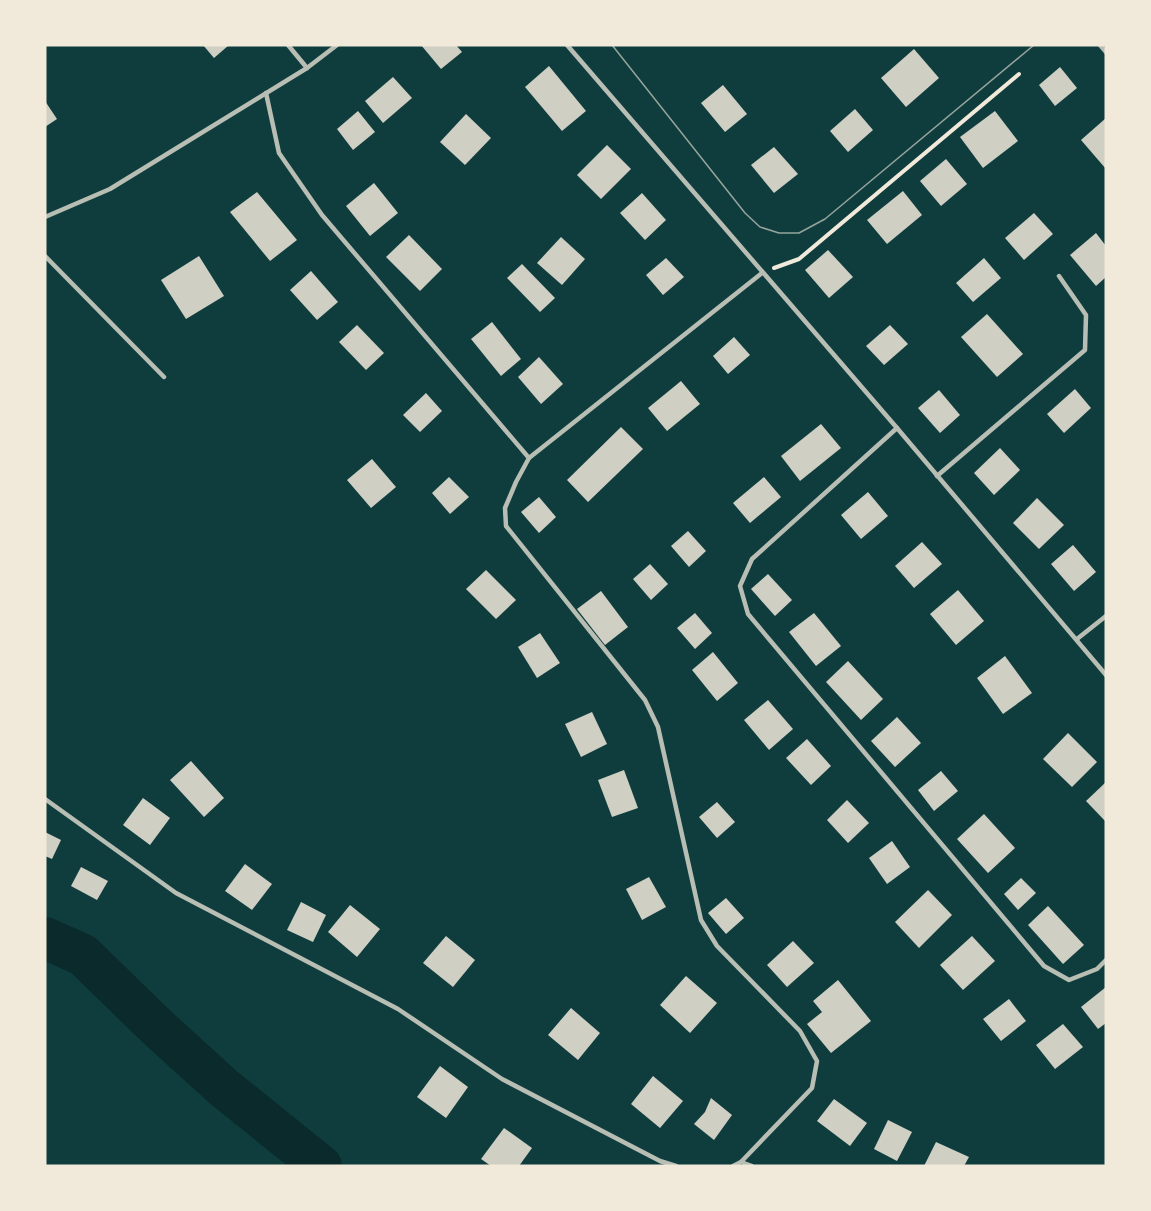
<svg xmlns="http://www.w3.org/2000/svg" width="1151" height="1211" viewBox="0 0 1151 1211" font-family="'Open Sans',sans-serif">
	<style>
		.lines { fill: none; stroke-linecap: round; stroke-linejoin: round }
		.river { stroke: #0a2a2b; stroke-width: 42 }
		.building { fill: #cfcfc3 }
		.path { stroke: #f1e9da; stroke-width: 4 }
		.service { stroke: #b8beb3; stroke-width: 4.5 }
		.tram { stroke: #97a49c; stroke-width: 1.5 }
	</style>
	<rect width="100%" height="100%" fill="#0f3d3e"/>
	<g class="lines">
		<polyline class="river" points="45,938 83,955 158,1028 223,1087 321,1166"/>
	</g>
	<g class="building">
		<polygon points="203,45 229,45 214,58"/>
		<polygon points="421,45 456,45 462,52 441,69"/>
		<polygon points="914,49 939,78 906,107 881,78"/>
		<polygon points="549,66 586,111 562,131 525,87"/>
		<polygon points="1060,67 1077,88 1055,106 1039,85"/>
		<polygon points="393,77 412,98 383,123 365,101"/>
		<polygon points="723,85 747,114 725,132 701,103"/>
		<polygon points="45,101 57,119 45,127"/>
		<polygon points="855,109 873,130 848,152 830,131"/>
		<polygon points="358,111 375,132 353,150 337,129"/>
		<polygon points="995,111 1018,141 983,168 960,137"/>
		<polygon points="466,114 491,138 465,165 440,142"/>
		<polygon points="1106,118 1106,169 1081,140"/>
		<polygon points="607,145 631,169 601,199 577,175"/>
		<polygon points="774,147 798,174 774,193 751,165"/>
		<polygon points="946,159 967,184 941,206 920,181"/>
		<polygon points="374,183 398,213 370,236 346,206"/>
		<polygon points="903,191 922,215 887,244 867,220"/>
		<polygon points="257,192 297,240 270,261 230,212"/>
		<polygon points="642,193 666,220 645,240 620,213"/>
		<polygon points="1034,213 1053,234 1024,260 1005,238"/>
		<polygon points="1096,233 1106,246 1106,277 1096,286 1070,255"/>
		<polygon points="409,235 442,269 420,291 386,257"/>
		<polygon points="561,237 585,259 562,285 537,263"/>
		<polygon points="828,250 853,277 829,298 805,270"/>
		<polygon points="199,256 224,296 186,319 161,280"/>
		<polygon points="666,258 684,277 663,295 646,275"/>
		<polygon points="984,258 1001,278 973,302 956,283"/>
		<polygon points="522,264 555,298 540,312 507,278"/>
		<polygon points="311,271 338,302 317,320 290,290"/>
		<polygon points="987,314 1023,354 997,377 961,337"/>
		<polygon points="492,322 521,359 501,376 471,339"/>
		<polygon points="357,325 384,353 366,370 339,342"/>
		<polygon points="890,325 908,344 884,365 866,346"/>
		<polygon points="734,337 750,355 728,374 713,356"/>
		<polygon points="539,357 563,384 541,404 518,377"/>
		<polygon points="681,381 700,404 667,431 648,408"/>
		<polygon points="1075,389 1091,408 1064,433 1047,414"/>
		<polygon points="939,390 960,415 940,433 918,408"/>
		<polygon points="426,393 442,411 420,432 403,415"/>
		<polygon points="821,424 841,448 800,481 781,456"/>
		<polygon points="621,427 643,449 588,502 567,480"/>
		<polygon points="1000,448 1020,470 994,495 974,473"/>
		<polygon points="372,459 396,487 371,508 347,480"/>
		<polygon points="449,477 469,497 450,514 432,493"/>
		<polygon points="764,477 781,497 750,523 733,503"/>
		<polygon points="868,492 888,516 861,539 841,515"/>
		<polygon points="539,497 556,517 539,533 521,512"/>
		<polygon points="1037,498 1064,525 1039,549 1013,523"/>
		<polygon points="688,531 706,551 689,567 671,546"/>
		<polygon points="922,542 942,564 914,588 895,566"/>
		<polygon points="1073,545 1096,572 1074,591 1051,564"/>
		<polygon points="650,564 668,584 651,600 633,579"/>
		<polygon points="486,570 516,600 496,619 466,589"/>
		<polygon points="768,574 792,600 775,616 751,589"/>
		<polygon points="958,590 984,621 956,645 930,614"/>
		<polygon points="601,591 628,627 605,645 577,609"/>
		<polygon points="695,613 712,633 695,649 677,628"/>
		<polygon points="814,613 841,646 816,666 789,632"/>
		<polygon points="540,633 560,663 537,678 518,647"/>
		<polygon points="713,652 738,683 717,701 692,670"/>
		<polygon points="1005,656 1032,693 1003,714 977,678"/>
		<polygon points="848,661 883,699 861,720 826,682"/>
		<polygon points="768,700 793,729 769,750 744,720"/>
		<polygon points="592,712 607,744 581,757 565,724"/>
		<polygon points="897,717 921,743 895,767 871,741"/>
		<polygon points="1068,733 1097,762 1072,787 1043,759"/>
		<polygon points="807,739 831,766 811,785 786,758"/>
		<polygon points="191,761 224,798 204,817 170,780"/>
		<polygon points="624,770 638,808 612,817 598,780"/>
		<polygon points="941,771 958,791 934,811 918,790"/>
		<polygon points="1106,782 1106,822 1086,801"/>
		<polygon points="143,798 170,818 150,845 123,825"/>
		<polygon points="847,800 869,823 848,843 827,820"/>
		<polygon points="717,802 735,822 717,838 699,817"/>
		<polygon points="984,814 1015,848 988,873 957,839"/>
		<polygon points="45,832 61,840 52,859 45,856"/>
		<polygon points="892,841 910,867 887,884 869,858"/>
		<polygon points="245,864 272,884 252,910 225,891"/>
		<polygon points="81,867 108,881 97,900 71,886"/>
		<polygon points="649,877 666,907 642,920 626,889"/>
		<polygon points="1021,878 1036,893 1018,910 1004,894"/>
		<polygon points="928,890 952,915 919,948 895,922"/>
		<polygon points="726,898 744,918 726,934 708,913"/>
		<polygon points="301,902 326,915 313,942 287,930"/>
		<polygon points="350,905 380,929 357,957 328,932"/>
		<polygon points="1048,906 1084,945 1063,964 1028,925"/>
		<polygon points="446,936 475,960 453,987 423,963"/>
		<polygon points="972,936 995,961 963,990 940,965"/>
		<polygon points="793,941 814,963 787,987 767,965"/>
		<polygon points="686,976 717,1003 690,1033 660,1005"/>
		<polygon points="838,980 871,1021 831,1053 807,1024 822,1012 813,1001"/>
		<polygon points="1106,987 1106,1023 1098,1029 1081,1007"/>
		<polygon points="1009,999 1026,1021 1001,1041 983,1019"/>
		<polygon points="571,1008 600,1033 578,1060 548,1035"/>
		<polygon points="1063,1024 1083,1047 1055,1069 1036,1045"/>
		<polygon points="440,1066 468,1087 446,1118 417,1097"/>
		<polygon points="653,1076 683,1101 660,1128 631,1104"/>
		<polygon points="711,1098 732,1115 714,1140 694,1124 705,1112"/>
		<polygon points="834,1099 867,1123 850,1146 817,1121"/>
		<polygon points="888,1120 912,1132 897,1161 874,1149"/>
		<polygon points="504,1128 532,1148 519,1166 491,1166 481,1159"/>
		<polygon points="936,1142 969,1157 964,1166 924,1166"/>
	</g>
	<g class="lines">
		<polyline class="path" points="774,268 799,259 1019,74"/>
		<g class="service">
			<polyline points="288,45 307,68"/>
			<polyline points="567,45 897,428 1106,675"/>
			<polyline points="1100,45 1106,52"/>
			<polyline points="266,93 279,153 322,215 529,458 516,482 505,508 506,526 645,700 658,727 701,920 717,946 800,1031 817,1061 812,1088 741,1162"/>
			<polyline points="45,217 110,189 307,68 337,45"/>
			<polyline points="45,256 164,377"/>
			<polyline points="897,428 752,559 740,586 748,614 1044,966 1069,980 1097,969 1106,960"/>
			<polyline points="529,458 762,273"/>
			<polyline points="937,476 1085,350 1086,315 1059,276"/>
			<polyline points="1077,639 1106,616"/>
			<polyline points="45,799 176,893 398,1009 502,1079 660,1161 676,1166"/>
			<polyline points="733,1166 741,1162 752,1166"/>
		</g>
		<polyline class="tram" points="612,45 745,213 760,227 779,233 799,233 825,219 1034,45"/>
	</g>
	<rect width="1151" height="1211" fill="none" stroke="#f1e9da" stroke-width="93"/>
</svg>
